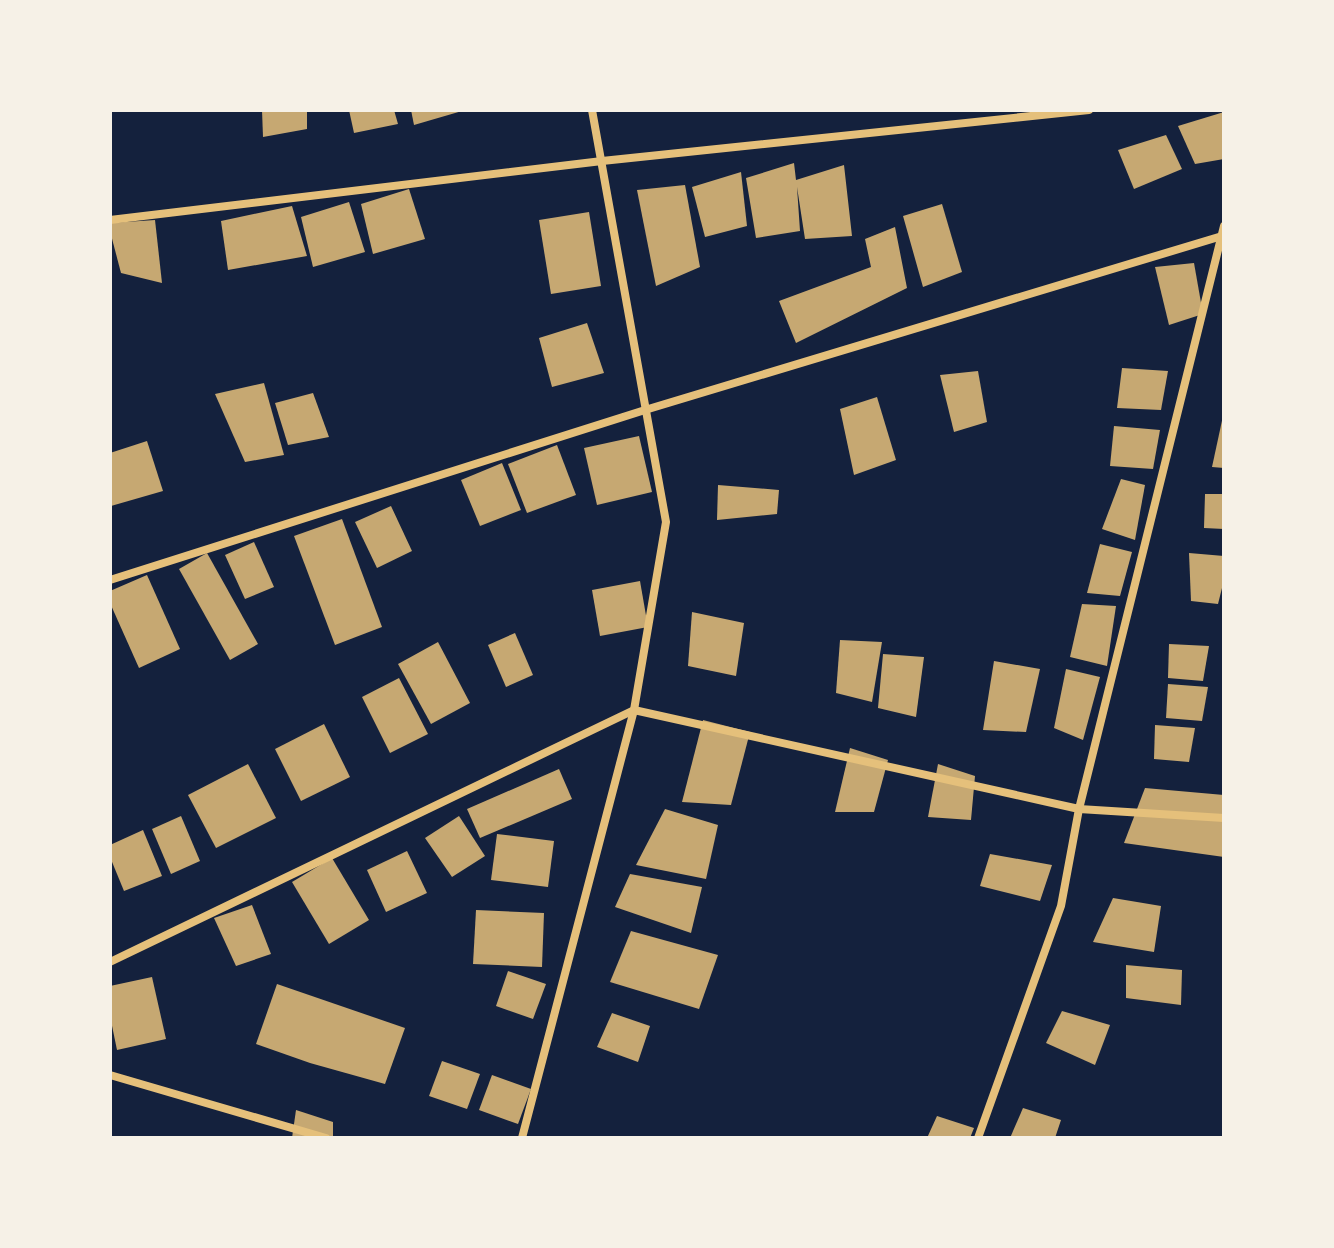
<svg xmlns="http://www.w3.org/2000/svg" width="1334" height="1248" viewBox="0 0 1334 1248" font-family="'Public Sans',sans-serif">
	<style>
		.building { fill: #c6a872 }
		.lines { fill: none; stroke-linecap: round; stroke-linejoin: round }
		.minor { stroke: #e5c07b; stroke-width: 8 }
	</style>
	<rect width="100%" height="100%" fill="#14213d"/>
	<g class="building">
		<polygon points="262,110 307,110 307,129 263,137"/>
		<polygon points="349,110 394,110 398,124 354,133"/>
		<polygon points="411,110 462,110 462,111 414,125"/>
		<polygon points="1224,112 1224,159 1195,164 1178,126"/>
		<polygon points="1166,135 1182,169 1134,189 1118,150"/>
		<polygon points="794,163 796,180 844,165 852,236 805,239 797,187 800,231 756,238 746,178"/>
		<polygon points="741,172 747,226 705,237 692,187"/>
		<polygon points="685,185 700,267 656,286 637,190"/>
		<polygon points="409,189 425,239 373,254 361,204"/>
		<polygon points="349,202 365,252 313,267 301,217"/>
		<polygon points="942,204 962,272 923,287 903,216"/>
		<polygon points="292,206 307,256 228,270 221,221"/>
		<polygon points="589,212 601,286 551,294 539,220"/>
		<polygon points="155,220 162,283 121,273 110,231 110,223"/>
		<polygon points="895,227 907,288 796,343 779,301 871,267 865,239"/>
		<polygon points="1194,263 1203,314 1169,325 1155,267"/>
		<polygon points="587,323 604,373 552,387 539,338"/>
		<polygon points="1122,368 1168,371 1161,410 1117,408"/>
		<polygon points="978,371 987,422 954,432 940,375"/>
		<polygon points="264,383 284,455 245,462 215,394"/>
		<polygon points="313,393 329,437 288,445 275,403"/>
		<polygon points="877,397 896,460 854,475 840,409"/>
		<polygon points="1223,416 1224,417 1224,468 1212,467"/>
		<polygon points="1114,426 1160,430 1153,469 1110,466"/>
		<polygon points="639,436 652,492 597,505 584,448"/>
		<polygon points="147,441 163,491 111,506 110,453"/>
		<polygon points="557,445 576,495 527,513 508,464"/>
		<polygon points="502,463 521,510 480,526 461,480"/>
		<polygon points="1121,479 1145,485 1135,540 1102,529"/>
		<polygon points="718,485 779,490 777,514 717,520"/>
		<polygon points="1205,494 1224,494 1224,529 1204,528"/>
		<polygon points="391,506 412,551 377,568 355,522"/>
		<polygon points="342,519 382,627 335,645 294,536"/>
		<polygon points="254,542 274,587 245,599 225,555"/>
		<polygon points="1100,544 1132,552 1120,596 1087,593"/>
		<polygon points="207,553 258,644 230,660 179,569"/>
		<polygon points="1189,553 1224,556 1224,580 1218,604 1191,601"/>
		<polygon points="147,575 180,649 139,668 110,603 110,591"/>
		<polygon points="640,581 648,627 600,636 592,590"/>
		<polygon points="1082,604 1116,606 1107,666 1070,657"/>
		<polygon points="692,612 744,623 736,676 688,666"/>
		<polygon points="515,633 533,675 506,687 488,645"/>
		<polygon points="840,640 882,642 872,702 836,693"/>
		<polygon points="438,642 470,703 431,724 398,664"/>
		<polygon points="1169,644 1209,646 1203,681 1168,678"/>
		<polygon points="883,654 924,657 916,717 878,708"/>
		<polygon points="994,661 1040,669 1026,732 983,730"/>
		<polygon points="1066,669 1100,677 1083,740 1054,728"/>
		<polygon points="399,678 428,734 390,753 362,697"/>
		<polygon points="1168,684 1208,687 1202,721 1166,718"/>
		<polygon points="703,720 750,732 731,805 682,802"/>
		<polygon points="324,724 350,777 301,801 275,749"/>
		<polygon points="1155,725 1195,728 1189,762 1154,759"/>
		<polygon points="850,748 888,760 874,812 835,812"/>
		<polygon points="248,764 276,818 216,848 188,795"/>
		<polygon points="938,764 975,776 971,820 928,817"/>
		<polygon points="559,769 572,799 480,838 467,809"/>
		<polygon points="1145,788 1224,795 1224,857 1124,843"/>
		<polygon points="665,809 718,825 706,879 636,865"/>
		<polygon points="181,816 200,861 171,874 152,829"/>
		<polygon points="459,816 485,856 452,877 425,838"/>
		<polygon points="143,830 162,876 124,891 110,857 110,845"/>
		<polygon points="497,834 554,841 548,887 491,880"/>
		<polygon points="407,851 427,893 386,912 367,870"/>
		<polygon points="990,854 1052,865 1040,901 980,886"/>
		<polygon points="332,858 369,920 329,944 292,882"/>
		<polygon points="630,874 702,887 691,933 615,907"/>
		<polygon points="1113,898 1161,906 1154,952 1093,942"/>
		<polygon points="252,905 271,954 236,966 214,918"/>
		<polygon points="476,910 544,913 542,967 473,964"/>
		<polygon points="631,931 718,955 699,1009 610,982"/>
		<polygon points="1126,965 1182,970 1181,1005 1126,998"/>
		<polygon points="508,971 546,984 533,1019 496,1006"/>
		<polygon points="152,977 166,1039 117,1050 110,1016 110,986"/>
		<polygon points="277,984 405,1028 385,1084 310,1063 256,1044"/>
		<polygon points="1062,1011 1110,1025 1095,1065 1046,1043"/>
		<polygon points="612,1013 650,1026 638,1062 597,1047"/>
		<polygon points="442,1061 480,1074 467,1109 429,1096"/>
		<polygon points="492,1075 531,1089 518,1124 479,1110"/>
		<polygon points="1023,1108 1061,1120 1055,1138 1010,1138"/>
		<polygon points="296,1110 333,1122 333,1138 292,1138"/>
		<polygon points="937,1116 974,1128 970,1138 927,1138"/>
	</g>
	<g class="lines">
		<g class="minor">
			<polyline points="110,220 602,161 1089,110"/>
			<polyline points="110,580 645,410 1222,236"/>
			<polyline points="110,962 634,710 1079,809 1224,818"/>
			<polyline points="110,1075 326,1138"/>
			<polyline points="522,1138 634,710 666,522 592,110"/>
			<polyline points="978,1138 1061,906 1079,809 1224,226"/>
		</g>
	</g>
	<rect width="1334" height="1248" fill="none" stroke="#f6f1e7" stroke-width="224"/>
</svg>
